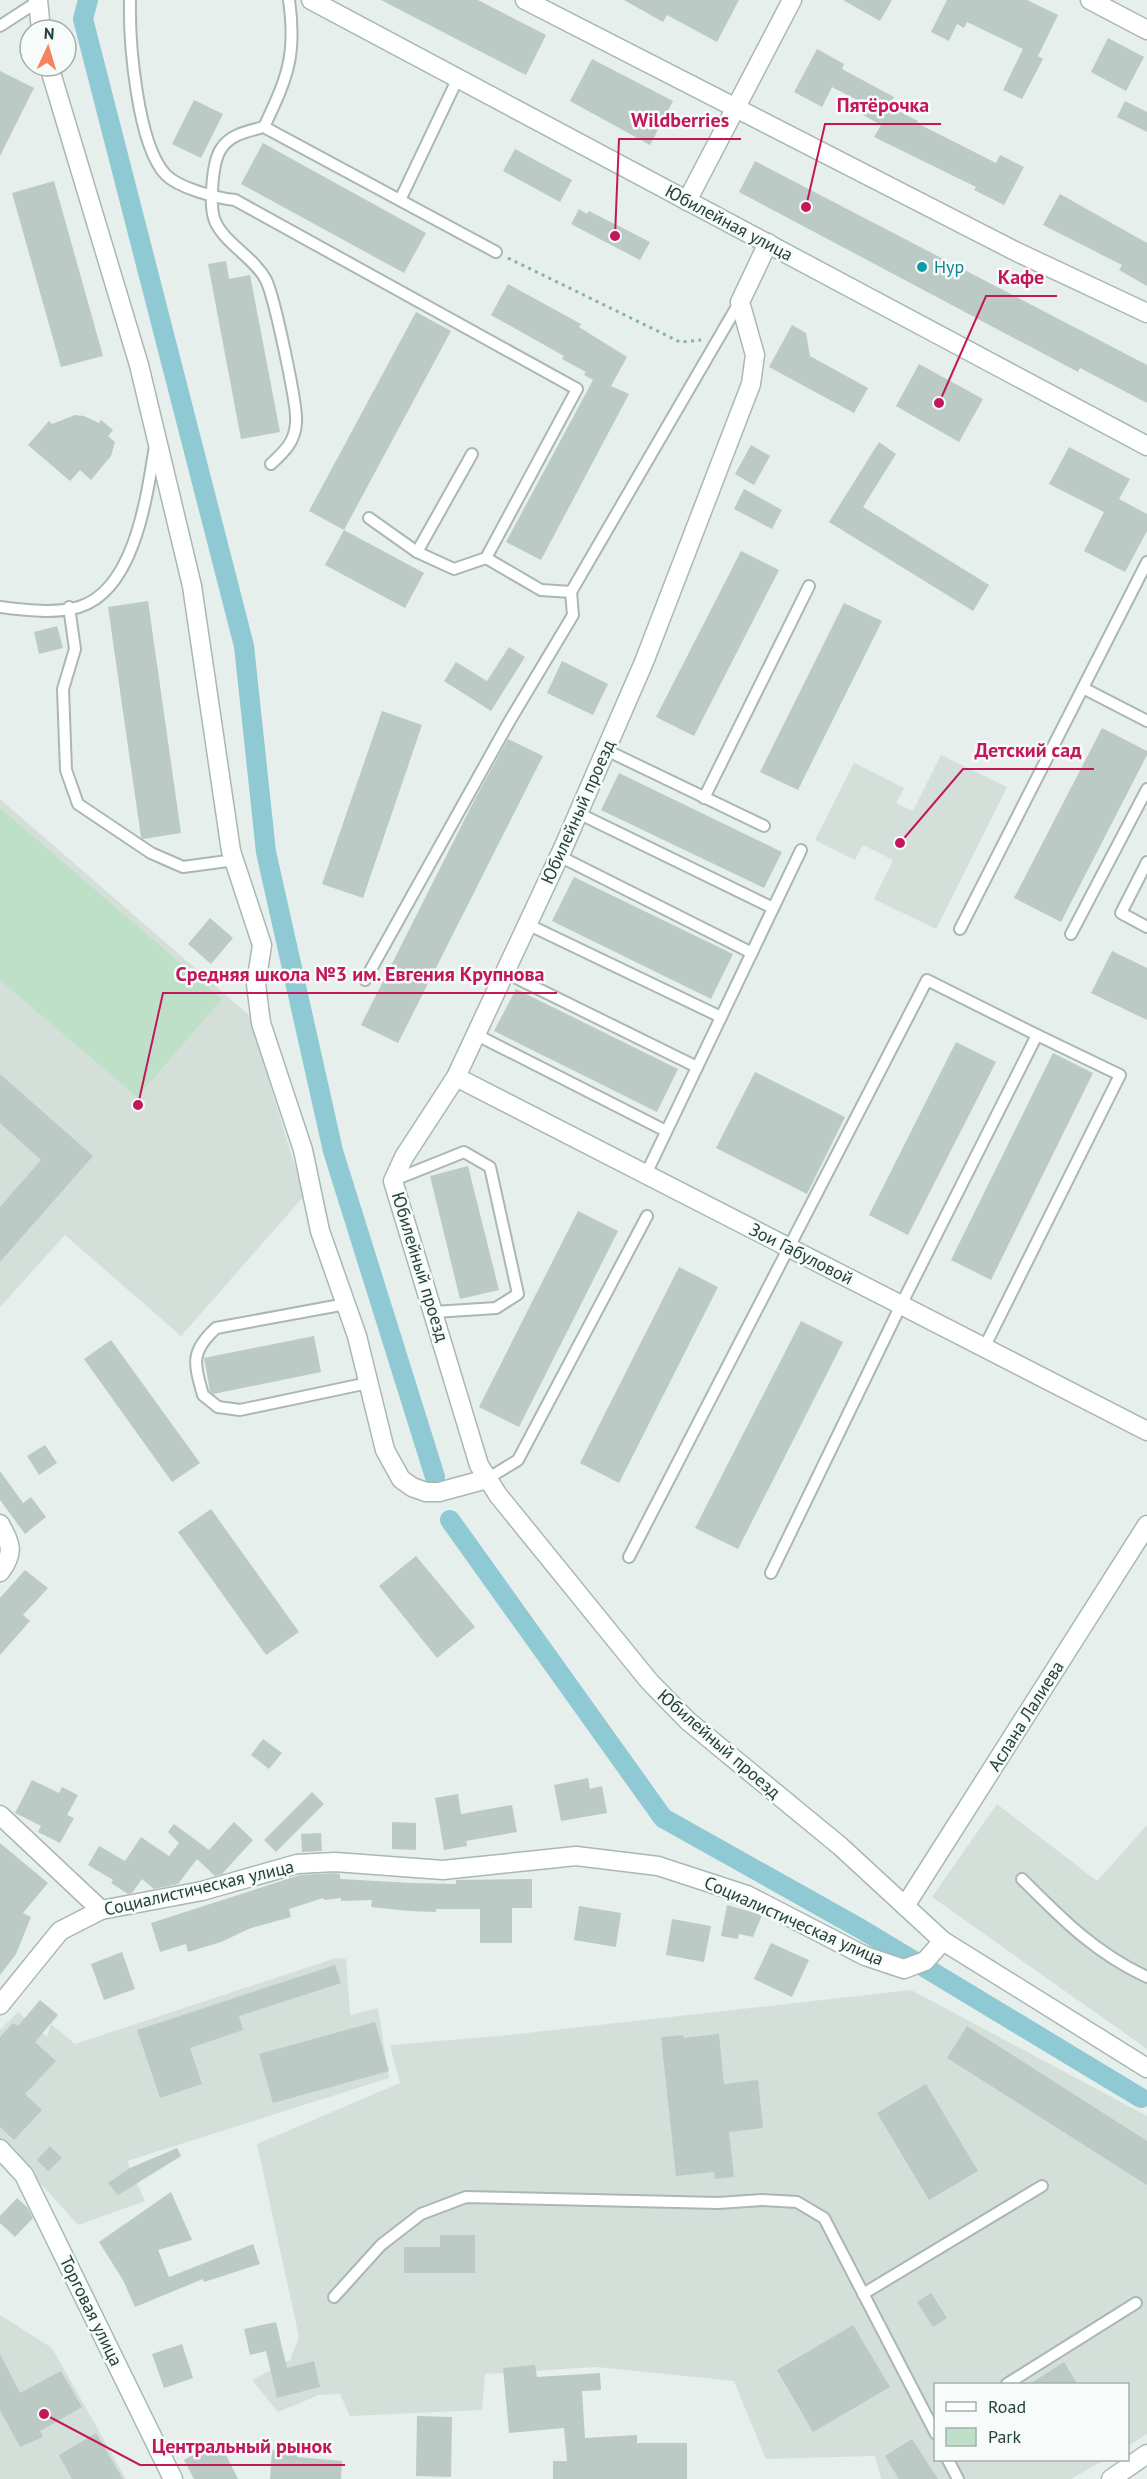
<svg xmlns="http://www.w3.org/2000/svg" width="1147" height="2479" viewBox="0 0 1147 2479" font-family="'PT Sans',sans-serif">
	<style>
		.built { fill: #d4dfda }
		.green { fill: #bfe0c8 }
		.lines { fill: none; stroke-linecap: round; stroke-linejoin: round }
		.canal { stroke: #8ec9d4; stroke-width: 20 }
		.building { fill: #bbcac4 }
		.lane-casing { stroke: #a8b8b2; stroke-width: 14 }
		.street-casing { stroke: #a8b8b2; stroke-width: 21 }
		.secondary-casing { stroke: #a4bbb3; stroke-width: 21 }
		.path { stroke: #86b3a5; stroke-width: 3; stroke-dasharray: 3 4.5; stroke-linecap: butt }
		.lane { stroke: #fff; stroke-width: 10 }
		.street { stroke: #fff; stroke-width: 18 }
		.secondary { stroke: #fff; stroke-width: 18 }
		.culture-dot { fill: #0f9aa8; stroke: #f7fbf9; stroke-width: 2 }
		.labels { text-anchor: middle; stroke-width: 5; stroke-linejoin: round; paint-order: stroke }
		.street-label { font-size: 18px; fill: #24423a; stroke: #f7fbf9 }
		.culture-label { font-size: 18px; fill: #0d838f; stroke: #f7fbf9; text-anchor: start }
		.leader { fill: none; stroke: #c2185b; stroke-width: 2 }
		.callout-dot { fill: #c2185b; stroke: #f7fbf9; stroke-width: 2 }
		.callout-label { font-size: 20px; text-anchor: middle; font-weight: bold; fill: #c2185b; stroke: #f7fbf9; stroke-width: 5; stroke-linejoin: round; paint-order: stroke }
	</style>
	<rect width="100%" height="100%" fill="#e6efeb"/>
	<g class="built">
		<polygon points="941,755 1007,787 936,929 874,899 893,860 863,845 855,860 815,840 854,763 904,788 896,803 913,811"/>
		<polygon points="0,799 249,1015 304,1196 181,1336 65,1235 0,1307"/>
		<polygon points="997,1804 1097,1881 1147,1825 1147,2049 932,1897"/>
		<polygon points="336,1958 346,1959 350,2015 378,2008 389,2078 127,2161 145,2201 78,2225 0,2139 0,2030 18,2012 47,2037 51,2024 75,2044"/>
		<polygon points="911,1990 1147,2116 1147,2434 1128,2446 1128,2384 936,2384 936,2460 1104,2460 1071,2479 881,2479 875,2456 766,2459 734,2381 597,2367 485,2374 482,2410 350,2416 340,2394 319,2395 278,2412 252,2380 290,2360 299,2337 257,2144 400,2083 390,2045 509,2035"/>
		<polygon points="0,2315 52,2348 126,2479 0,2479"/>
	</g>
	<polygon class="green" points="0,808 222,999 137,1097 0,980"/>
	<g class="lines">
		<g class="canal">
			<polyline points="88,0 83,19 244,646 266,852 333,1151 435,1477"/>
			<polyline points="450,1520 663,1818 861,1929 1141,2098"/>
		</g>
	</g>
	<g class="building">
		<polygon points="381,0 478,0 546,35 526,75"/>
		<polygon points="624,0 739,0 717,42 667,15 663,22"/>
		<polygon points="843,0 892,0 880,21"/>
		<polygon points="947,0 1027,0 1058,15 1038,56 1043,59 1022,99 1003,90 1023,49 967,22 964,28 957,24 949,41 931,32"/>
		<polygon points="1108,38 1144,57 1126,91 1091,72"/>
		<polygon points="817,49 844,64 842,69 894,97 889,106 918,121 917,123 996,163 1000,155 1024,167 1004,205 974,190 976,187 874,137 881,125 856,111 861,102 832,87 822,107 794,92"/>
		<polygon points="592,59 673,101 650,145 570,101"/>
		<polygon points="0,71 34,88 0,156"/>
		<polygon points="194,100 223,114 201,158 172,144"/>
		<polygon points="1125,101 1147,112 1147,132 1117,117"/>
		<polygon points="263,143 426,233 404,273 241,184"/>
		<polygon points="515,149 572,180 560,202 503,171"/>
		<polygon points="755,161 1147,365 1147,403 1080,368 1078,372 739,192"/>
		<polygon points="54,181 103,356 61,367 12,193"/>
		<polygon points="1060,194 1147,243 1147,286 1119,270 1122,265 1043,225"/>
		<polygon points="579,209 587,214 589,211 650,242 640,260 571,224"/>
		<polygon points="226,261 229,279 250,275 280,432 241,439 208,264"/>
		<polygon points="508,284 581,324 579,327 627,357 611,386 629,394 541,560 506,542 593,380 584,375 586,372 562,359 564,356 491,315"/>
		<polygon points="416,312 451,331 344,530 309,511"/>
		<polygon points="792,325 806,333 810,356 868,388 854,413 769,367"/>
		<polygon points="919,364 983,399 959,442 896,406"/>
		<polygon points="75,415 84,416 99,423 101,420 113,430 108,436 115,442 111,456 91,480 80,470 70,481 28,445 49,421 52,424"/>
		<polygon points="879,442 896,454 863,507 989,585 973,611 829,522"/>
		<polygon points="751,445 770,456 754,485 735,474"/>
		<polygon points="1069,447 1130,479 1119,499 1147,514 1147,531 1125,572 1084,551 1104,512 1049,484"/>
		<polygon points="744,489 782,510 772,529 734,509"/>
		<polygon points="344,530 424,573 405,608 325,565"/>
		<polygon points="741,551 779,570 694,736 656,717"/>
		<polygon points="148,601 181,833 143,839 141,837 108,607"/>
		<polygon points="844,603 882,621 798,790 760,772"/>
		<polygon points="57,626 63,648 39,654 34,632"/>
		<polygon points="509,647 525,657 491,711 444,681 456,662 487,681"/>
		<polygon points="562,661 608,684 593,715 547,693"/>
		<polygon points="382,711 422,725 363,898 322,884"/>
		<polygon points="1102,728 1147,751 1147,755 1061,922 1014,898"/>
		<polygon points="508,739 543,756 398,1043 361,1025 475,799"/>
		<polygon points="619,773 782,852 764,888 601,810"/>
		<polygon points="574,877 733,954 711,999 552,921"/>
		<polygon points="210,918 233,938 211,964 188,944"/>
		<polygon points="1112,951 1147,968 1147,1020 1091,993"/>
		<polygon points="516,989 678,1069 657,1112 494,1031"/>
		<polygon points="956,1042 996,1062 908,1235 869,1215"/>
		<polygon points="1053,1053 1093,1073 991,1280 951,1260"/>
		<polygon points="755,1072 845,1117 807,1194 716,1148"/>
		<polygon points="0,1074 93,1156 0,1262 0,1207 41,1160 0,1123"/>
		<polygon points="468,1166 499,1290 460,1299 430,1176"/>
		<polygon points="578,1211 618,1231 519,1427 479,1407"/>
		<polygon points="679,1267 718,1287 619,1483 580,1463"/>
		<polygon points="801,1321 843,1342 738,1549 695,1528"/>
		<polygon points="314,1336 321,1372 213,1394 210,1391 204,1358"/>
		<polygon points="111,1340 200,1463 172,1482 84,1359"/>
		<polygon points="45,1445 57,1463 39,1475 27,1456"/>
		<polygon points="0,1471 23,1503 31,1497 46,1517 25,1534 0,1500"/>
		<polygon points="211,1509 299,1632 266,1655 178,1532"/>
		<polygon points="416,1556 475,1627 437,1658 379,1586"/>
		<polygon points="25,1570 48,1588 23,1615 30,1621 0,1655 0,1598"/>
		<polygon points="263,1739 282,1753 269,1769 251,1755"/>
		<polygon points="588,1778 590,1789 602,1786 607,1813 561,1821 554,1785"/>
		<polygon points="32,1780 59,1793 62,1787 78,1795 67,1815 74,1818 60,1843 38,1832 41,1826 15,1813"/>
		<polygon points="312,1792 324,1804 276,1852 264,1840"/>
		<polygon points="458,1794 461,1814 512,1805 517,1832 466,1841 467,1846 444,1850 435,1798"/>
		<polygon points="234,1822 253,1840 222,1874 215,1876 197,1859 178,1884 154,1889 142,1879 132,1893 128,1894 111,1883 113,1880 88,1865 99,1846 125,1861 141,1837 169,1856 179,1843 168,1832 174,1824 209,1850"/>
		<polygon points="392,1822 416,1823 416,1850 392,1849"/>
		<polygon points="321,1833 322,1851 302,1852 301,1834"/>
		<polygon points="0,1843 48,1883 23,1913 31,1917 16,1954 0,1975"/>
		<polygon points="335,1873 340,1874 340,1879 412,1883 456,1884 456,1880 532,1879 532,1908 512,1908 512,1943 480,1943 480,1909 436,1909 436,1912 410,1911 371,1907 372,1900 341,1901 341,1898 324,1900 323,1898 289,1909 291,1917 251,1928 221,1942 188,1952 186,1944 160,1952 151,1923 300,1875"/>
		<polygon points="727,1905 762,1915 753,1937 739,1934 738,1939 721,1936"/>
		<polygon points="579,1906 621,1913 616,1947 574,1940"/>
		<polygon points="672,1919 711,1926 704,1962 666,1955"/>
		<polygon points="771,1943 809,1960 792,1997 754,1979"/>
		<polygon points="122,1952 135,1989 104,2000 91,1964"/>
		<polygon points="335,1965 341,1983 239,2016 243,2030 190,2048 202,2084 160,2098 137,2030"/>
		<polygon points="40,2000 58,2015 35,2042 56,2061 25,2094 42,2110 14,2140 0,2127 0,2037 13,2023 18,2026"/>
		<polygon points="375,2022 389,2071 273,2103 259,2054"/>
		<polygon points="967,2026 1147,2141 1147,2185 947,2058"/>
		<polygon points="719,2034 724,2084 758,2080 763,2128 729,2132 734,2177 715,2179 714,2172 676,2176 661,2037 683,2035 684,2038"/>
		<polygon points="926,2084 978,2171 929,2200 877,2113"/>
		<polygon points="50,2146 62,2158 48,2171 37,2160"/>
		<polygon points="177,2148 181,2156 118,2195 108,2183 130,2168"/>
		<polygon points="171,2192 192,2240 158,2250 169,2277 253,2244 260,2264 204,2282 203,2279 135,2307 123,2280 99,2242"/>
		<polygon points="17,2198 27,2207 33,2218 15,2237 0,2223 0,2216"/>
		<polygon points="440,2235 475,2235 475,2273 404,2273 404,2247 440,2247"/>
		<polygon points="931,2293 947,2318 933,2327 917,2302"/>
		<polygon points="276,2322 287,2368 314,2361 320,2387 277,2398 266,2351 250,2355 244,2329"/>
		<polygon points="853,2325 890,2387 813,2432 777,2370"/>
		<polygon points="182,2344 193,2378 164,2388 152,2354"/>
		<polygon points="0,2354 20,2393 61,2371 82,2407 40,2431 43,2437 20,2447 0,2410"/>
		<polygon points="1064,2362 1078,2385 1028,2385"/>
		<polygon points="535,2365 537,2377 600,2373 601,2390 582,2391 585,2438 637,2435 637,2443 687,2443 687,2479 553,2479 553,2461 567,2461 564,2428 509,2433 503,2368"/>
		<polygon points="417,2416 452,2417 451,2477 416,2476"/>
		<polygon points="96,2433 123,2479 72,2479 59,2455"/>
		<polygon points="912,2439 938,2479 899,2479 885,2456"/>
		<polygon points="219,2441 238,2479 194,2479 184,2460"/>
		<polygon points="272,2450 297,2452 297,2457 342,2461 341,2479 270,2479"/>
	</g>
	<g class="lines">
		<g class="lane-casing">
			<g id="lane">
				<path d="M130,0c-1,41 7,145 36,175 13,13 50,23 69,25l342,189 -91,169"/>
				<polyline points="0,26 37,2"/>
				<path d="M264,127c23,-49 33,-71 25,-127"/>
				<polyline points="400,200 458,78"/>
				<path d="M271,464c13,-12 24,-22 25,-41 2,-17 -22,-127 -30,-143 -12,-23 -41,-36 -51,-59 -6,-14 -3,-59 6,-72 9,-15 28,-18 43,-22l232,125"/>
				<polyline points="369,518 417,552 454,569 486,558 541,590 571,592 739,303"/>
				<polyline points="417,552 472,454"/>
				<path d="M0,607c23,3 57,7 79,0 56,-17 68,-112 76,-161"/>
				<polyline points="69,607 75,649 63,689 66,770 78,804 151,853 183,867 235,860"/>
				<polyline points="1083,688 1147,721"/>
				<polyline points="606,750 764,826"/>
				<polyline points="704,798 809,586"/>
				<polyline points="578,813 773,908"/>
				<polyline points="559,856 752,953"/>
				<polyline points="1147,862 1121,913 1147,927"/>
				<polyline points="527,924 721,1017"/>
				<polyline points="960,929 1147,562"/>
				<polyline points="1071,934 1147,789"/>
				<polyline points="504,972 697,1067"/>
				<polyline points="365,980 509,722 573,615 571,592"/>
				<polyline points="475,1034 666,1131"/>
				<polyline points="646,1174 801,850"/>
				<polyline points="394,1180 464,1152 490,1167 518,1294 496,1308 434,1312"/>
				<path d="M346,1304l-130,24c-26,24 -22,35 -13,67l15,12 22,3 128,-27"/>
				<polyline points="984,1348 1120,1075 1037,1035"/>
				<polyline points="487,1479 518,1460 647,1216"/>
				<polyline points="629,1557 927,980 1037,1035 901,1305 771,1573"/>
				<path d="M1022,1879c40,40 73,74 125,98"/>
				<polyline points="863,2294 1042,2186"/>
				<polyline points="334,2297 381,2245 421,2214 466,2197 718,2203 762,2200 797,2202 824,2218 936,2434"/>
				<polyline points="1007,2384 1136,2303"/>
				<polyline points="948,2460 958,2479"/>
			</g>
		</g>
		<g class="street-casing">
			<g id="street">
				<polyline points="38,0 41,30"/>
				<polyline points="525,0 1017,252 1147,313"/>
				<polyline points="1090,0 1147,30"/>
				<polyline points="49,66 139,365 192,586 231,851 262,945 256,984 261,1023 303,1150 320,1231 357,1336 385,1450 401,1479 412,1487 426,1492 439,1492 487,1479"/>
				<polyline points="687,201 792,0"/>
				<polyline points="768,243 740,302 755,355 751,384 644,662 564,846 456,1077 404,1157 393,1181 479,1465 498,1495 649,1681 688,1721 840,1846 943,1941 1147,2068"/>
				<polyline points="456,1077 1147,1431"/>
				<path d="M0,1524c11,21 15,28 0,48"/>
				<polyline points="0,1815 101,1910"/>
				<polyline points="905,1906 1147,1525"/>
				<polyline points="0,2005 60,1931 101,1910 202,1891 297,1864 335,1862 443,1870 576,1856 658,1866 747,1895 865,1956 904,1969 925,1961 943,1941"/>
				<polyline points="1111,2479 1147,2454"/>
			</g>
		</g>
		<g class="secondary-casing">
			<g id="secondary">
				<polyline points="311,0 1147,446"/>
				<polyline points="0,2149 24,2175 173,2479"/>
			</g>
		</g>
		<polyline class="path" points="508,258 680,342 701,340"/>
		<use href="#lane" class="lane"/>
		<use href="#street" class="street"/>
		<use href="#secondary" class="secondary"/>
	</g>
	<circle class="culture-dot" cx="922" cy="267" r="6"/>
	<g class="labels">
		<g class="street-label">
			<text transform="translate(729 223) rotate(28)" y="6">Юбилейная улица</text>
			<text transform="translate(578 812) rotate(-66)" y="6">Юбилейный проезд</text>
			<text transform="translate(801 1254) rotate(27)" y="6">Зои Габуловой</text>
			<text transform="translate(420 1267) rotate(73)" y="6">Юбилейный проезд</text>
			<text transform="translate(1026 1716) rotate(-58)" y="6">Аслана Лалиева</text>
			<text transform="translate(719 1744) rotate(41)" y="6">Юбилейный проезд</text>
			<text transform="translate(199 1888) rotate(-13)" y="6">Социалистическая улица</text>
			<text transform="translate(794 1921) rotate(24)" y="6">Социалистическая улица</text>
			<text transform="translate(91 2311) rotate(64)" y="6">Торговая улица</text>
		</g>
		<g class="culture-label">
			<text x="934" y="273">Нур</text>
		</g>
	</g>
	<path class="leader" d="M806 207L825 124H941M615 236L619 139H741M939 403L986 296H1057M900 843L963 769H1094M138 1105L163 993H557M44 2414L140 2465H345"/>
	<g class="callout-dot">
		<circle cx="806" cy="207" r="6"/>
		<circle cx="615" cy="236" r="6"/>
		<circle cx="939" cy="403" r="6"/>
		<circle cx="900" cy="843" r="6"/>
		<circle cx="138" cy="1105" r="6"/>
		<circle cx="44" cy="2414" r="6"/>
	</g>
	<g class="callout-label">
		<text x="883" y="112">Пятёрочка</text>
		<text x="680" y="127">Wildberries</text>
		<text x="1021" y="284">Кафе</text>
		<text x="1028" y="757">Детский сад</text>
		<text x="360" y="981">Средняя школа №3 им. Евгения Крупнова</text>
		<text x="242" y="2453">Центральный рынок</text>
	</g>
	<rect x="934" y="2383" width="195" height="78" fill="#f7fbf9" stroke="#a3b1ad" stroke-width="1.5"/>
	<rect x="946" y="2402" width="30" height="9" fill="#ffffff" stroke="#a3b1ad" stroke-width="1.5"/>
	<text x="988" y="2413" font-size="18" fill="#24423a">Road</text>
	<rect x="946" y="2428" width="30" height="18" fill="#bfe0c8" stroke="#a3b1ad" stroke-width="1.5"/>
	<text x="988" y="2443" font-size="18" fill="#24423a">Park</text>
	<g transform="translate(48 48) rotate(4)"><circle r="28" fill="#f7fbf9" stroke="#a3b1ad" stroke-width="1.5"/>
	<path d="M0-4.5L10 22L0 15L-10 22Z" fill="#f4845f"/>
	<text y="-9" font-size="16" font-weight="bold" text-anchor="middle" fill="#24423a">N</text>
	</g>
</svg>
